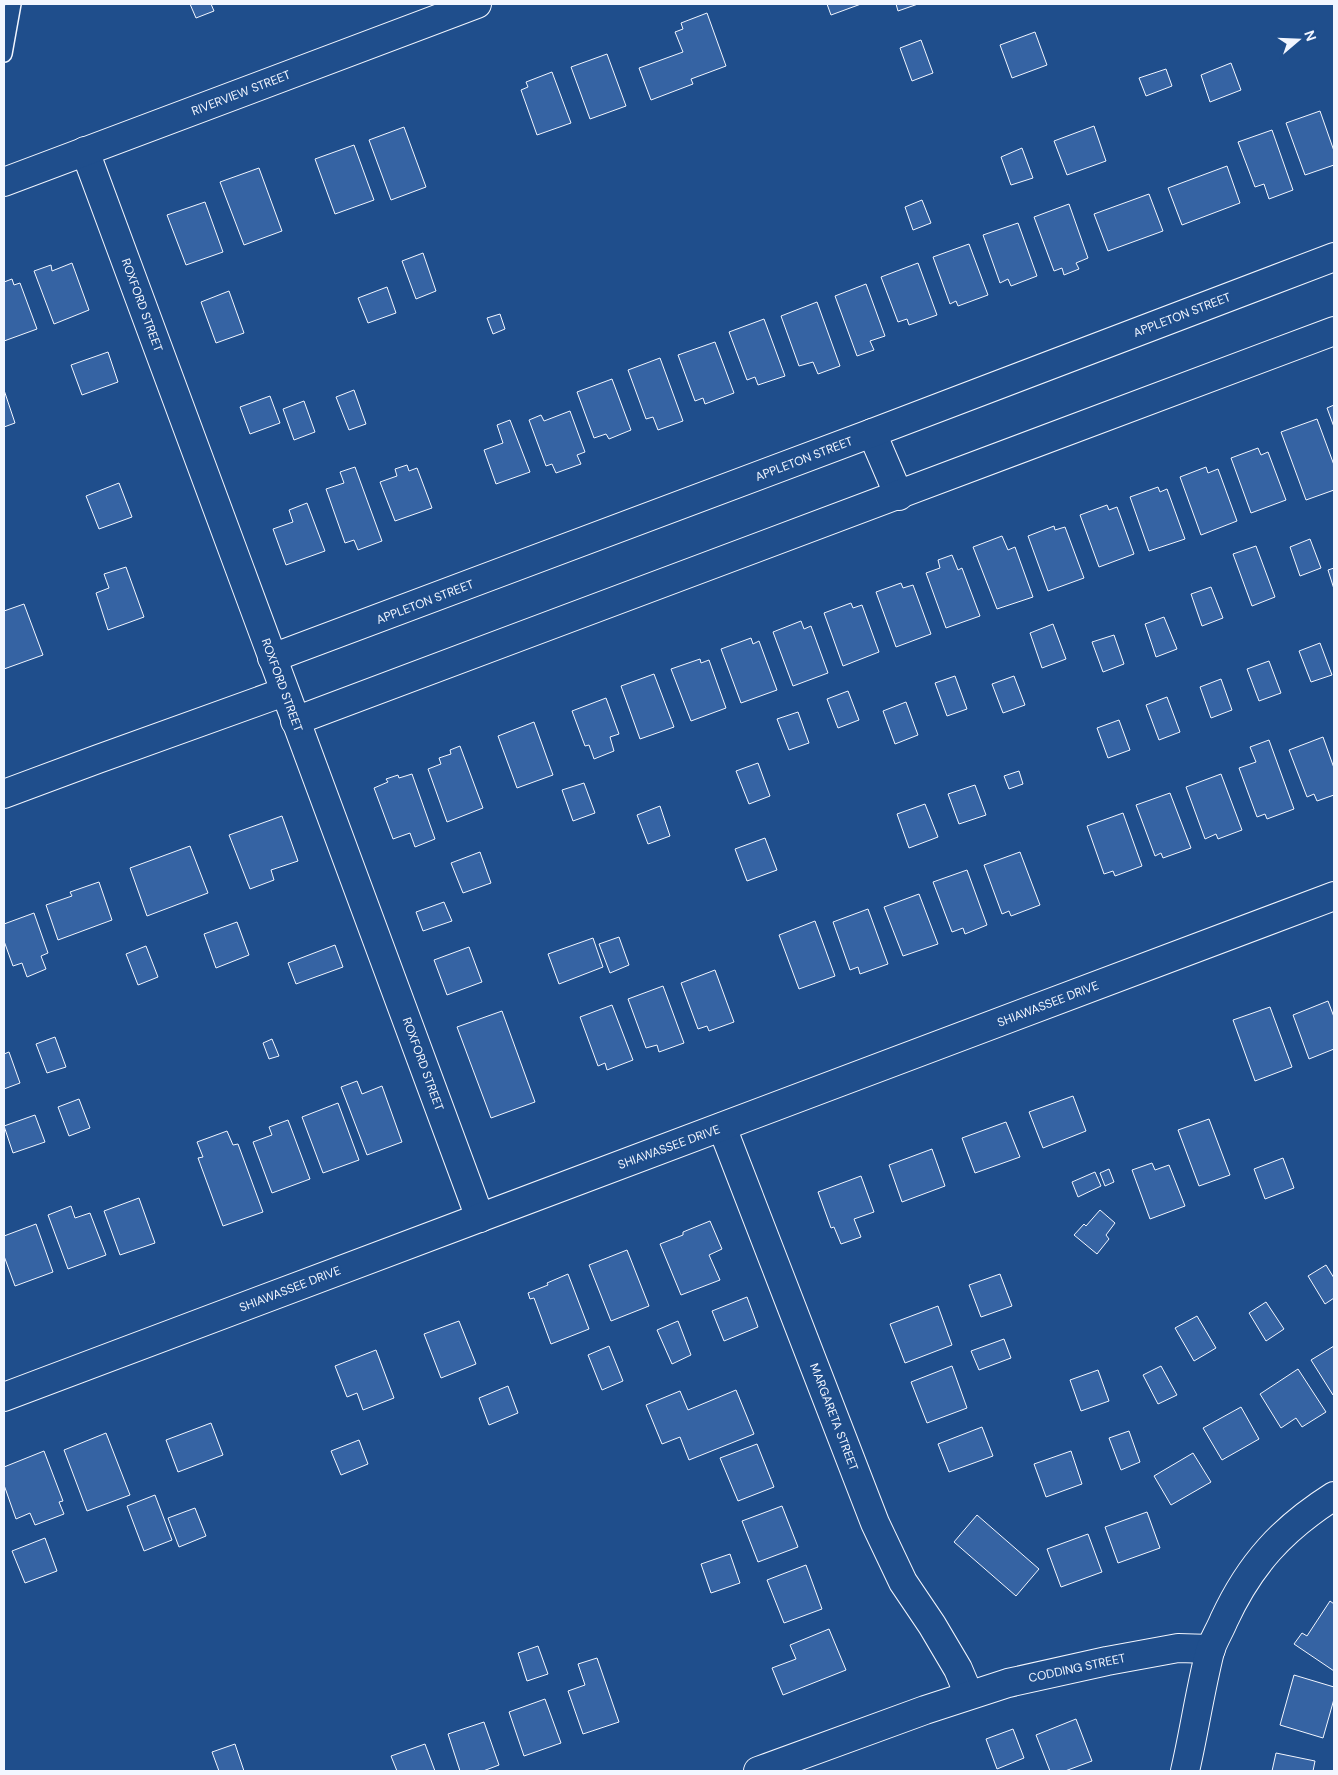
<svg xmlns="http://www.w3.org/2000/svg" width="1338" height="1775" viewBox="0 0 1338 1775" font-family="'DM Sans',sans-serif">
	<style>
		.building { fill: #3563a3; stroke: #f2f6ff }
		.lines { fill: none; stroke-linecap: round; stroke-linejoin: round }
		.lane-casing { stroke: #f2f6ff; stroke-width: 18 }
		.street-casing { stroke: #f2f6ff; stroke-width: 30 }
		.lane { stroke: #1f4e8c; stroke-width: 15 }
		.street { stroke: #1f4e8c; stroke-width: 28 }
		.labels { text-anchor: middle; stroke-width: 4; stroke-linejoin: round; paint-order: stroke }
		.street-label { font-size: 12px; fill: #f2f6ff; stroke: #1f4e8c }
	</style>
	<rect width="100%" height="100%" fill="#1f4e8c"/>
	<g class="building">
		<polygon points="190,4 211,4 214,11 196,18"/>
		<polygon points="827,4 861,4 831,15"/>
		<polygon points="896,4 918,4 898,11"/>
		<polygon points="707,13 726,66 691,79 693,84 651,100 639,68 683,52 675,32 683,29 681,23"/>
		<polygon points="1035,32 1047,65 1012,78 1000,45"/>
		<polygon points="921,40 933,73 912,81 900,48"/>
		<polygon points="607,54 626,106 590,119 571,67"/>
		<polygon points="1231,63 1241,90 1210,102 1201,75"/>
		<polygon points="1166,69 1172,86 1146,96 1139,78"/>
		<polygon points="552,72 571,123 537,135 521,90 528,87 526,82"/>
		<polygon points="1320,111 1334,151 1334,165 1305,175 1286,123"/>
		<polygon points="1094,126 1106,161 1067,175 1054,141"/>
		<polygon points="404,127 426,187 391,200 369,140"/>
		<polygon points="1272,130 1293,190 1269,199 1264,184 1255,187 1238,142"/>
		<polygon points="354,145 374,200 335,214 315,159"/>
		<polygon points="1022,148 1033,178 1011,185 1001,157"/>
		<polygon points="1227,166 1240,203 1182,225 1168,188"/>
		<polygon points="259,168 282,231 244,245 220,182"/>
		<polygon points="1149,194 1163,231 1108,251 1094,214"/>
		<polygon points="922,200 931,223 913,230 905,207"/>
		<polygon points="205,202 223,252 186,265 167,215"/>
		<polygon points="1069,204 1088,258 1076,263 1079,269 1064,275 1062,268 1054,271 1034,217"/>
		<polygon points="1018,223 1037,276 1011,286 1008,279 1000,283 983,235"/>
		<polygon points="969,244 988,295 958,306 956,301 950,304 933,257"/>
		<polygon points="423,253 436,291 416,299 402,261"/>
		<polygon points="72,263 89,310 54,324 34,271 51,265 52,271"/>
		<polygon points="918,263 937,315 909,325 907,319 898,322 881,277"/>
		<polygon points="12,279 14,285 20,283 37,329 4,341 4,282"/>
		<polygon points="866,284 885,336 870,341 874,350 857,356 835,296"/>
		<polygon points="387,287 396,313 368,323 358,298"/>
		<polygon points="229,291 244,333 216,343 201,302"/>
		<polygon points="817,302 840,366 818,374 813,362 799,366 781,316"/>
		<polygon points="500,314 505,329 493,334 487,318"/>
		<polygon points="764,319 785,376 758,385 755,377 747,380 729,332"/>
		<polygon points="715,342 734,393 705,404 703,398 695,401 678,355"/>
		<polygon points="108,352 118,382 82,395 71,365"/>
		<polygon points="660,358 683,421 658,430 653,417 646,419 628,370"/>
		<polygon points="612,379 631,430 609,439 606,434 594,438 577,392"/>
		<polygon points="4,390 15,423 4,427"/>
		<polygon points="354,390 366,424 349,430 336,397"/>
		<polygon points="270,396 280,423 250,434 240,407"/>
		<polygon points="304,401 315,432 294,440 283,409"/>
		<polygon points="1334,405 1334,427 1327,408"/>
		<polygon points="570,411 585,452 577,455 581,464 556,473 552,464 546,466 529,420 541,415 544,421"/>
		<polygon points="1317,419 1334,465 1334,490 1306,500 1281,432"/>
		<polygon points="510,420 530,472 496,484 484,450 503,443 497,425"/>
		<polygon points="1258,448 1261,455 1268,452 1286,500 1251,513 1231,458"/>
		<polygon points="407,465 409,471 417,468 432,508 395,521 380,482 397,476 395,469"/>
		<polygon points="355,467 382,541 358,550 354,540 345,543 326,489 344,483 340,472"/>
		<polygon points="1206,467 1208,473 1218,469 1237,521 1201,535 1180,477"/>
		<polygon points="119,483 132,517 99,529 86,496"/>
		<polygon points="1158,487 1160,492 1167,489 1185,539 1149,551 1130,497"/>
		<polygon points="307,503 325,551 286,565 273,529 293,522 289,510"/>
		<polygon points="1107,505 1109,510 1117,507 1134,554 1099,567 1080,515"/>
		<polygon points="1054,526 1055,530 1065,527 1084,578 1048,591 1028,536"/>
		<polygon points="1002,536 1008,550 1015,547 1033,597 997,609 973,547"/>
		<polygon points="1310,539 1321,568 1300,576 1290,547"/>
		<polygon points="1256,546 1275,597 1252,606 1233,554"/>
		<polygon points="952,555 958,570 962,568 980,616 946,628 926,573 940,568 938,560"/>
		<polygon points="126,567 144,617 108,630 96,593 109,588 104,574"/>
		<polygon points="1334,568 1334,589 1328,570"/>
		<polygon points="901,583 903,588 913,585 931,634 896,647 876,592"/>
		<polygon points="1211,587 1223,618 1202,626 1191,594"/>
		<polygon points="851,603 853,608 862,605 879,652 843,666 824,613"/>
		<polygon points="24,604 43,655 4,669 4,611"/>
		<polygon points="1164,617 1177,649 1156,657 1145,624"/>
		<polygon points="801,621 804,629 811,626 828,673 793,686 773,632"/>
		<polygon points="1053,624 1066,659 1042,668 1030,633"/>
		<polygon points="1114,635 1124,664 1103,672 1092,642"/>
		<polygon points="751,638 753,644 759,641 777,690 741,703 721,649"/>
		<polygon points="1320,643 1332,675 1311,682 1299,651"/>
		<polygon points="700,659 701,663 709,660 726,708 691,721 671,669"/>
		<polygon points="1269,661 1281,693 1259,701 1247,669"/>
		<polygon points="654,674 674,727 640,739 621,686"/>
		<polygon points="955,676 967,709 947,716 935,683"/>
		<polygon points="1014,676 1025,705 1003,713 992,684"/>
		<polygon points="1221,679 1232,710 1211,718 1200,687"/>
		<polygon points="848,691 859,720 838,728 827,699"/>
		<polygon points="1167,697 1180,732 1159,740 1146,705"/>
		<polygon points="606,698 619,734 610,737 614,751 594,759 589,745 585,746 572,711"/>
		<polygon points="906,702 918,735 895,744 883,711"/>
		<polygon points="798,712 809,743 789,750 777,719"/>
		<polygon points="1119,720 1130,750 1108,758 1097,728"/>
		<polygon points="534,722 553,775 517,788 498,736"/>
		<polygon points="1323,737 1334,768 1334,795 1317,801 1314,794 1307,797 1289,750"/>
		<polygon points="1269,740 1294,809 1267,819 1265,814 1257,817 1239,768 1256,762 1250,747"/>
		<polygon points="460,746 483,808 447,822 428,769 441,764 439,758 451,754 450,750"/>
		<polygon points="758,763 770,796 749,804 736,771"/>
		<polygon points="1019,771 1023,784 1009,789 1004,776"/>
		<polygon points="412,774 435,839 415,847 410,833 393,839 374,788 388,782 386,779 398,775 399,778"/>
		<polygon points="1221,774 1242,830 1218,839 1216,834 1205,839 1186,787"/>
		<polygon points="584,783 595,813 573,821 562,790"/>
		<polygon points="975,785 986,815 959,824 948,794"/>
		<polygon points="1170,793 1191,848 1163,858 1161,853 1155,856 1136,805"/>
		<polygon points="925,804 938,837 909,848 897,814"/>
		<polygon points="660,806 670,836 648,844 637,815"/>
		<polygon points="1123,813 1142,866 1115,876 1113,871 1104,874 1087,826"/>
		<polygon points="282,816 298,861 271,870 274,880 250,889 229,835"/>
		<polygon points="765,838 777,870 747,881 735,849"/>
		<polygon points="190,846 208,893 147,916 130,868"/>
		<polygon points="480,852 491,883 463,893 451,863"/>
		<polygon points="1020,852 1040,905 1011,916 1009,911 1002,914 984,865"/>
		<polygon points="967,870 987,925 965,934 963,928 952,932 933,882"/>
		<polygon points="99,882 112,920 58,940 46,905 72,896 70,892"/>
		<polygon points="919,894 938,944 903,956 884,907"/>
		<polygon points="444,902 452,921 423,931 416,912"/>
		<polygon points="868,909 888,964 860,974 858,967 850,970 833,922"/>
		<polygon points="34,913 48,953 41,956 46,969 27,977 22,963 13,966 4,941 4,924"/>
		<polygon points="815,921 835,976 799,989 779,935"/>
		<polygon points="237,922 249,955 216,968 204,934"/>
		<polygon points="619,937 629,965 610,973 599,944"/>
		<polygon points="593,938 603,967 559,984 548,954"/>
		<polygon points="335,945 343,967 296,984 288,963"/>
		<polygon points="146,946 158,977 138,985 126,954"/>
		<polygon points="469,947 482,982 447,995 434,960"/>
		<polygon points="715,970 734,1022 709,1031 707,1026 698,1029 681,983"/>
		<polygon points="663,986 684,1043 659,1052 657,1045 646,1048 628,999"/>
		<polygon points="1328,1001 1334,1017 1334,1049 1309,1059 1293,1015"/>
		<polygon points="612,1005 633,1060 607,1070 605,1063 598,1066 580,1017"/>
		<polygon points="1270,1007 1292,1067 1255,1081 1233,1020"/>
		<polygon points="502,1011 535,1102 491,1118 457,1027"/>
		<polygon points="55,1037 66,1067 47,1073 36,1044"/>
		<polygon points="272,1039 279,1056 269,1059 263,1043"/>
		<polygon points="9,1052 20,1083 4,1089 4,1054"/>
		<polygon points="357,1081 362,1094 382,1086 402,1142 367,1155 341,1087"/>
		<polygon points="1073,1096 1086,1131 1043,1148 1029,1112"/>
		<polygon points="79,1099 90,1128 69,1136 58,1107"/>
		<polygon points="338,1103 359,1160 323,1173 302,1117"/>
		<polygon points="35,1115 45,1142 13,1153 4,1126"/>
		<polygon points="1209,1119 1230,1175 1199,1186 1178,1130"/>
		<polygon points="288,1120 310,1179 272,1193 253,1142 272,1135 269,1127"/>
		<polygon points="1006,1122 1020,1157 975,1173 962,1138"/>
		<polygon points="227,1131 233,1145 238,1144 263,1212 223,1226 198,1158 203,1157 197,1142"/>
		<polygon points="932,1149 945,1186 902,1202 889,1165"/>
		<polygon points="1283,1158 1294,1188 1265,1199 1254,1169"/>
		<polygon points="1152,1163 1155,1170 1169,1165 1185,1206 1150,1219 1132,1170"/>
		<polygon points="1109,1169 1114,1182 1105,1186 1100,1173"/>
		<polygon points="1095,1172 1101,1186 1078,1197 1072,1182"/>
		<polygon points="861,1176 874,1212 854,1219 861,1237 841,1244 834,1227 831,1228 818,1192"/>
		<polygon points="139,1198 155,1243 120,1255 104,1211"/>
		<polygon points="71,1206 75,1218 90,1213 106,1255 68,1269 48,1215"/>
		<polygon points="1100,1210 1115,1223 1106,1235 1109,1239 1097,1254 1074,1235 1084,1224 1086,1226"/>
		<polygon points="710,1221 722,1249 709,1255 720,1280 681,1295 660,1244 683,1235 683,1232"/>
		<polygon points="36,1224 53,1272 15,1286 4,1256 4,1236"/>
		<polygon points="627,1250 649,1306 611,1321 589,1265"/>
		<polygon points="1326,1265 1334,1278 1334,1298 1325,1304 1308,1276"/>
		<polygon points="568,1274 589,1329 551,1344 534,1298 530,1299 528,1293 548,1285 547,1283"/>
		<polygon points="1000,1274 1012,1306 981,1317 969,1285"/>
		<polygon points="747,1297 758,1327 724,1341 712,1311"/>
		<polygon points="1266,1302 1284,1329 1266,1341 1249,1313"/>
		<polygon points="938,1306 952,1345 905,1363 890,1324"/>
		<polygon points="1197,1316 1216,1348 1194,1361 1175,1328"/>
		<polygon points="459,1321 476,1364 441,1378 424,1334"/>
		<polygon points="678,1321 691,1355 672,1364 657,1330"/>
		<polygon points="1004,1339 1011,1358 979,1370 971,1351"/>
		<polygon points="609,1346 623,1381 602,1390 588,1355"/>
		<polygon points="1334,1346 1334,1394 1333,1395 1311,1360"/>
		<polygon points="376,1350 394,1398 363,1410 357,1393 347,1397 335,1366"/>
		<polygon points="952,1366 967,1408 927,1423 911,1382"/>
		<polygon points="1161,1366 1177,1395 1158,1404 1143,1375"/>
		<polygon points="1298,1369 1326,1412 1302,1427 1296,1418 1281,1428 1260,1394"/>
		<polygon points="1098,1370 1109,1401 1081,1411 1070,1380"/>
		<polygon points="508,1386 518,1413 489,1425 479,1398"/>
		<polygon points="736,1390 754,1434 689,1460 680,1437 662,1444 646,1405 680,1391 688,1410"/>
		<polygon points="1241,1407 1259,1439 1222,1460 1203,1428"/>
		<polygon points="211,1423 223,1455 178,1472 166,1440"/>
		<polygon points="982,1427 993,1456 949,1472 938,1444"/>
		<polygon points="1129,1431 1140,1462 1121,1470 1109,1438"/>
		<polygon points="106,1433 130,1495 87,1511 64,1450"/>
		<polygon points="359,1440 368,1464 341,1475 331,1451"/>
		<polygon points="757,1444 774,1487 738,1501 720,1458"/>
		<polygon points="44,1451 63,1501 59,1502 64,1514 35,1525 30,1513 16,1519 4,1485 4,1467"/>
		<polygon points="1071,1451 1082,1484 1046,1497 1034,1464"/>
		<polygon points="1193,1453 1211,1482 1171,1505 1154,1476"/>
		<polygon points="155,1495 172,1540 144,1551 127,1506"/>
		<polygon points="782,1506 798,1547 758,1562 742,1521"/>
		<polygon points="195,1508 206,1536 179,1547 168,1518"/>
		<polygon points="1147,1512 1160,1548 1118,1563 1105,1527"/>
		<polygon points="977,1515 1039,1569 1016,1596 954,1542"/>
		<polygon points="1088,1534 1102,1572 1061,1587 1047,1549"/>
		<polygon points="45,1538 57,1571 25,1583 12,1551"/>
		<polygon points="730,1554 740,1583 711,1593 701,1564"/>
		<polygon points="806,1565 822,1609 784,1623 767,1580"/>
		<polygon points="1330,1601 1334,1604 1334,1671 1294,1644 1302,1633 1307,1636"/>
		<polygon points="829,1629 846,1670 783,1695 772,1668 796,1659 790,1645"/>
		<polygon points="538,1646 548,1674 527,1681 518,1653"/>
		<polygon points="597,1658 619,1722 583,1734 568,1691 585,1685 578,1664"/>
		<polygon points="1294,1675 1334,1687 1334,1699 1323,1738 1280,1725"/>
		<polygon points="545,1699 561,1743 524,1756 509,1712"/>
		<polygon points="1076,1719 1092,1761 1065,1771 1050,1771 1036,1735"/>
		<polygon points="484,1722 499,1765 483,1771 460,1771 448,1734"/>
		<polygon points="1013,1729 1024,1758 997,1769 986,1739"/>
		<polygon points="235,1744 244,1771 219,1771 212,1752"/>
		<polygon points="425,1744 435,1771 397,1771 391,1756"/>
		<polygon points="1276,1753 1315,1761 1313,1771 1272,1771"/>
	</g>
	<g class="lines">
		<g class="lane-casing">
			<polyline id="lane" points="4,54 13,4"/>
		</g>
		<g class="street-casing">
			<g id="street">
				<polyline points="85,151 480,1218"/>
				<polyline points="4,182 477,4"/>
				<polyline points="872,433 899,496"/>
				<polyline points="272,658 872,433 1334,257"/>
				<polyline points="295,721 1334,331"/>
				<polyline points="4,794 98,759 284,692"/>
				<polyline points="722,1127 875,1523 903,1582 932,1625 958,1669 969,1695"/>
				<polyline points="4,1397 1334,896"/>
				<polyline points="758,1771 925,1710 1008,1683 1107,1661 1178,1648 1211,1649"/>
				<path d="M1185,1771c9,-39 15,-80 25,-120 3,-10 10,-21 14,-31 26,-56 58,-91 110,-124"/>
			</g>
		</g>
		<use href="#lane" class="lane"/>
		<use href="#street" class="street"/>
	</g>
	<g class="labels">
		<g class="street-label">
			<text transform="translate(241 93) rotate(-21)" y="4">RIVERVIEW STREET</text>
			<text transform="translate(142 305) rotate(70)" y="4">ROXFORD STREET</text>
			<text transform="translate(1182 315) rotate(-21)" y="4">APPLETON STREET</text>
			<text transform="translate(804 459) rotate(-21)" y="4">APPLETON STREET</text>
			<text transform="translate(425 602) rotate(-21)" y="4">APPLETON STREET</text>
			<text transform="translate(282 685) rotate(70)" y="4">ROXFORD STREET</text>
			<text transform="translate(1048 1004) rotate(-21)" y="4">SHIAWASSEE DRIVE</text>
			<text transform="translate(423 1064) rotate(70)" y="4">ROXFORD STREET</text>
			<text transform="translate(669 1147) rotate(-20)" y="4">SHIAWASSEE DRIVE</text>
			<text transform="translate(290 1289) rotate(-21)" y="4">SHIAWASSEE DRIVE</text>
			<text transform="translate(834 1417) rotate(69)" y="4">MARGARETA STREET</text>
			<text transform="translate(1077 1668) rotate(-12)" y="4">CODDING STREET</text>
		</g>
	</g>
	<rect width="1338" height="1775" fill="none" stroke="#f2f6ff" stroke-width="10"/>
	<g transform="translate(1298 40) rotate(71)" stroke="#1f4e8c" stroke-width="4" paint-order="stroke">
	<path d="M0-4L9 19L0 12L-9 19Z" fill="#f2f6ff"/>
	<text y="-8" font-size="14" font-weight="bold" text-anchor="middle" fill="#f2f6ff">N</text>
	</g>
</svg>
